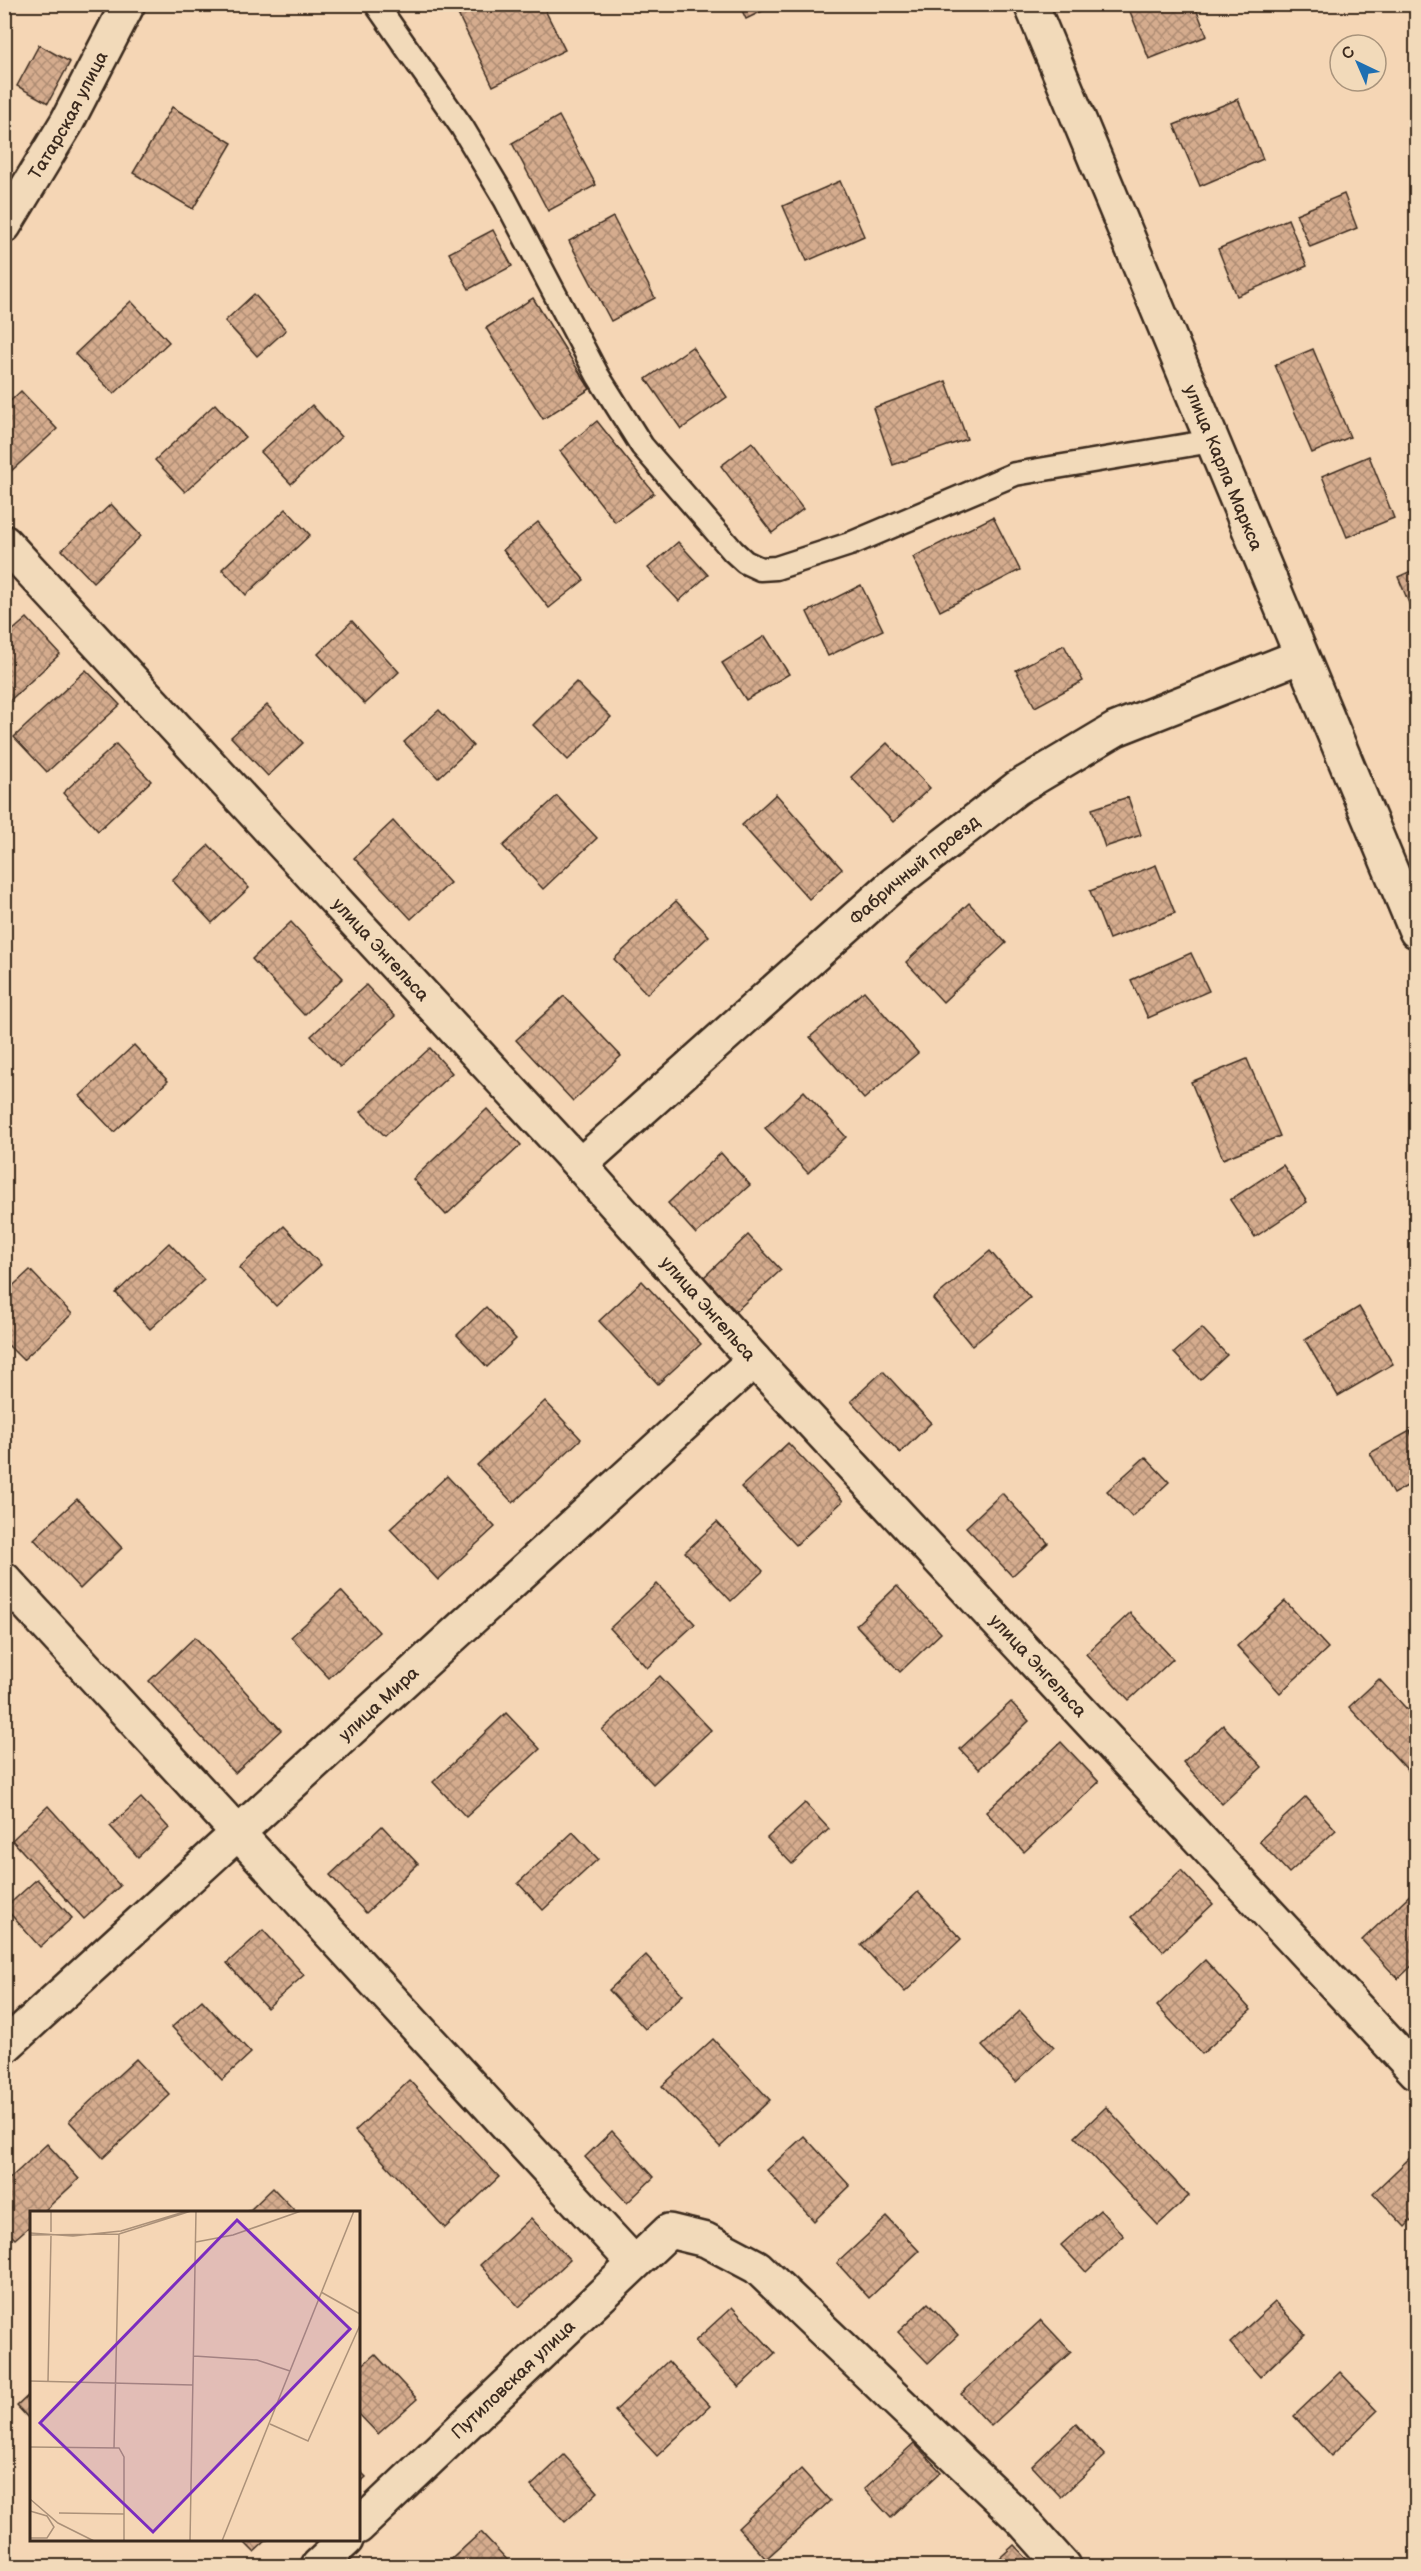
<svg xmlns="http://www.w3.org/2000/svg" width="1421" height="2571" viewBox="0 0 1421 2571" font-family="'Balsamiq Sans',sans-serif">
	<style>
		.building { fill: url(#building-cross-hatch); stroke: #3b2a1e; stroke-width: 1.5 }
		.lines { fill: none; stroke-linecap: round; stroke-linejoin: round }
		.service-casing { stroke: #3b2a1e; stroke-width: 27 }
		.minor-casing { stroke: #3b2a1e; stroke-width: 38 }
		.service { stroke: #f2daba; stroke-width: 22 }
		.minor { stroke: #f2daba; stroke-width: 33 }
		.labels { text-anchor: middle; stroke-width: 4.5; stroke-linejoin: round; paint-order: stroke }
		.street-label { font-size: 18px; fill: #3b2a1e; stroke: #f2daba }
		.inset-road { fill: none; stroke: #ab9179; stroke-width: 1.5 }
		.view { fill: #7b2cbf; fill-opacity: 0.15; stroke: #7b2cbf; stroke-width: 3 }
		.inset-edge { fill: none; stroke: #3b2a1e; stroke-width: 3 }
	</style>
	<defs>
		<pattern id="building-cross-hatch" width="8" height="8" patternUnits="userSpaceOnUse" patternTransform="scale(1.5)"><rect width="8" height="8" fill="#d5ac8e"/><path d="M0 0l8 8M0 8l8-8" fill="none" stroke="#ae8c73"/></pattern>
	</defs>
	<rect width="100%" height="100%" fill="#f5d6b5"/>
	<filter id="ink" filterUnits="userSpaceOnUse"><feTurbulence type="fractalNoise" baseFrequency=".0167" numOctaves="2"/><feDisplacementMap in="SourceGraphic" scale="12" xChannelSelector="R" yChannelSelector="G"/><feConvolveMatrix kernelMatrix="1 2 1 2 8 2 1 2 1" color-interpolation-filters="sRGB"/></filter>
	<g filter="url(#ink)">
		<g class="building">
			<polygon points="453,4 542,4 565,50 493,86"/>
			<polygon points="739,4 777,4 746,19"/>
			<polygon points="1127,4 1194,4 1207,36 1149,59"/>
			<polygon points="39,45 70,62 48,103 17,86"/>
			<polygon points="1238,99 1263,159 1200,186 1174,125"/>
			<polygon points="172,107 232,143 193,209 133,173"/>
			<polygon points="559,116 596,185 548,211 512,143"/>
			<polygon points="840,181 864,236 807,261 783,206"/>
			<polygon points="1344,194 1357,228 1310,247 1296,214"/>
			<polygon points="613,217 655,298 611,321 569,241"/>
			<polygon points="1288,219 1307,266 1237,296 1218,249"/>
			<polygon points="493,230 512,266 469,289 449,253"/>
			<polygon points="254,294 286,330 257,356 225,321"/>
			<polygon points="533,298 590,389 543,419 486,328"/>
			<polygon points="131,301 169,342 114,394 75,354"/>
			<polygon points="692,347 727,397 681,429 646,379"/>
			<polygon points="1313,349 1350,437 1312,453 1275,365"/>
			<polygon points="946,381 967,439 893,465 873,408"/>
			<polygon points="21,391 57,429 8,474 4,471 4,407"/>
			<polygon points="215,404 245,437 185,492 155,460"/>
			<polygon points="312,405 341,437 291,484 261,452"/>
			<polygon points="597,421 654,493 615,522 560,451"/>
			<polygon points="752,442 803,509 772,533 721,466"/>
			<polygon points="1369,456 1394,518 1347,537 1322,476"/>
			<polygon points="111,504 141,536 93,582 62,550"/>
			<polygon points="286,509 310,535 246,595 222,569"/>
			<polygon points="993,517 1020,570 940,611 913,557"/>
			<polygon points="538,522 584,580 549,608 503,550"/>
			<polygon points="678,542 708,575 679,601 648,568"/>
			<polygon points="1416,569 1416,620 1398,577"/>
			<polygon points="861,585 883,630 828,656 807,612"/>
			<polygon points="27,618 60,654 4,706 4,638"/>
			<polygon points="352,621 399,672 365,704 318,654"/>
			<polygon points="765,636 789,674 746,700 722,663"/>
			<polygon points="1064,645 1083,681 1035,707 1016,670"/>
			<polygon points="86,670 120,705 47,772 14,737"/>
			<polygon points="576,682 611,717 568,760 533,725"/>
			<polygon points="267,705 303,743 268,776 231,737"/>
			<polygon points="439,710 473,746 438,778 404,742"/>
			<polygon points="887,743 930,788 893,822 851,777"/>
			<polygon points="116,744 151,781 98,831 63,793"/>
			<polygon points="776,794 842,869 809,899 742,825"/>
			<polygon points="557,796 597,838 543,889 503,846"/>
			<polygon points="1128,797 1141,835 1105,847 1092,809"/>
			<polygon points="393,821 450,883 411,919 354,858"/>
			<polygon points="209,845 249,888 212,923 172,880"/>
			<polygon points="1156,865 1175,913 1109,939 1090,891"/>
			<polygon points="676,901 709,936 647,994 614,959"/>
			<polygon points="969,903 1006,943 943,1002 906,962"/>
			<polygon points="291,922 343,978 304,1015 252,959"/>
			<polygon points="1191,953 1209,991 1148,1018 1131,980"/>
			<polygon points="366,985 395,1016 340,1067 311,1036"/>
			<polygon points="864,991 918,1053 864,1099 810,1037"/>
			<polygon points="564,996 621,1056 573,1101 516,1040"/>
			<polygon points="134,1045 168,1081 114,1132 80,1096"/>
			<polygon points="430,1048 452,1073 385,1136 361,1112"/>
			<polygon points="1247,1059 1280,1136 1223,1159 1191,1082"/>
			<polygon points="804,1091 846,1137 808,1173 765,1128"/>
			<polygon points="487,1109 521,1145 446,1215 413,1179"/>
			<polygon points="721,1153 750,1185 696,1234 668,1203"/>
			<polygon points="1283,1165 1307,1202 1255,1237 1230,1200"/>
			<polygon points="284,1226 321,1265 276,1306 239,1268"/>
			<polygon points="748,1235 781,1270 736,1311 703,1278"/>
			<polygon points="169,1243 204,1280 150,1329 116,1293"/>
			<polygon points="990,1251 1030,1298 972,1346 933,1299"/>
			<polygon points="30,1270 72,1314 23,1360 4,1341 4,1294"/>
			<polygon points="642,1281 701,1344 658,1384 599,1321"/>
			<polygon points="486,1307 516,1339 487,1367 457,1335"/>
			<polygon points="1359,1307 1393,1364 1338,1396 1305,1340"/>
			<polygon points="1202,1328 1227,1355 1200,1380 1174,1353"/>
			<polygon points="883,1371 931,1423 900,1453 851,1401"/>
			<polygon points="545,1401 581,1439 513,1503 477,1465"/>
			<polygon points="1410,1431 1416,1443 1416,1481 1393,1494 1370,1453"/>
			<polygon points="788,1443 843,1501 796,1545 741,1487"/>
			<polygon points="1145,1457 1169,1482 1132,1517 1107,1491"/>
			<polygon points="447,1476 495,1527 438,1580 390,1529"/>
			<polygon points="1002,1493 1048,1543 1012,1576 966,1527"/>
			<polygon points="77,1499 122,1548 80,1589 34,1539"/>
			<polygon points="717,1522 763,1571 731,1601 685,1552"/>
			<polygon points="657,1584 695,1624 647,1668 610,1628"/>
			<polygon points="897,1586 941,1633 900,1672 856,1625"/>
			<polygon points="341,1591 379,1632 329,1678 291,1637"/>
			<polygon points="1285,1601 1328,1648 1280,1693 1237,1646"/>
			<polygon points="1130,1613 1173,1659 1129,1700 1086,1654"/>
			<polygon points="195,1637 281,1730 235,1773 149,1681"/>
			<polygon points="660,1676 711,1730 653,1784 602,1730"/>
			<polygon points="1379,1679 1416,1719 1416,1779 1349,1707"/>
			<polygon points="1011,1702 1029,1721 979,1769 960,1749"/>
			<polygon points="506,1713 540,1749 466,1817 433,1782"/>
			<polygon points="1223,1725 1262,1767 1222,1804 1183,1762"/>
			<polygon points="1061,1742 1099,1782 1024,1852 986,1812"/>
			<polygon points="1306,1797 1336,1830 1289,1873 1259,1841"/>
			<polygon points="141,1798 169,1828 138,1857 110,1826"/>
			<polygon points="805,1803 829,1829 792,1864 767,1838"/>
			<polygon points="48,1806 120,1886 84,1919 12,1840"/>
			<polygon points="382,1826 418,1864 366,1913 330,1875"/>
			<polygon points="573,1832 598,1859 543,1910 518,1883"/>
			<polygon points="1181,1870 1213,1904 1163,1951 1131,1917"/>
			<polygon points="37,1879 72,1918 40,1947 5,1908"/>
			<polygon points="1416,1889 1416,1962 1398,1979 1362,1940"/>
			<polygon points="918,1892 961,1939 905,1992 861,1945"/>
			<polygon points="263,1930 304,1975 267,2008 227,1963"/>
			<polygon points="646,1955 683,1995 645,2029 609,1990"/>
			<polygon points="1205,1960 1251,2010 1202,2054 1157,2006"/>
			<polygon points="202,2000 251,2053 222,2080 172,2027"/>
			<polygon points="1020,2011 1054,2047 1016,2082 982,2046"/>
			<polygon points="713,2039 770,2100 720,2147 662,2086"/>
			<polygon points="136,2059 170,2095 103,2158 69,2121"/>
			<polygon points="409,2080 499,2177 445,2228 355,2131"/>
			<polygon points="1106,2107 1189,2196 1158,2225 1075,2137"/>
			<polygon points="612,2131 654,2177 627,2203 585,2157"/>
			<polygon points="804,2136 850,2186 814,2221 767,2170"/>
			<polygon points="47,2144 79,2179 43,2212 32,2212 32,2224 15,2239 4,2228 4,2184"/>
			<polygon points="1416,2152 1416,2216 1405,2227 1373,2193"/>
			<polygon points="273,2188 296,2212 248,2212"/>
			<polygon points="1100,2210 1124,2236 1086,2272 1061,2245"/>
			<polygon points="887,2217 919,2251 869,2298 837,2263"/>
			<polygon points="531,2218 570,2260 519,2307 480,2265"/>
			<polygon points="1275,2302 1305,2334 1260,2377 1230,2343"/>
			<polygon points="928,2303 958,2335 928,2363 898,2332"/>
			<polygon points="732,2307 775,2353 739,2387 695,2341"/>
			<polygon points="1041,2320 1071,2352 991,2426 961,2394"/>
			<polygon points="375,2354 417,2399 378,2434 358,2413 358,2369"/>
			<polygon points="668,2361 710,2406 657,2456 615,2411"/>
			<polygon points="1340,2372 1377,2411 1331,2456 1294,2416"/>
			<polygon points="32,2392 32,2422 17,2406"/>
			<polygon points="1076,2424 1105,2456 1061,2497 1032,2466"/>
			<polygon points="914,2443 941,2472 891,2518 864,2489"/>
			<polygon points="564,2455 598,2492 565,2522 531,2486"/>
			<polygon points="358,2469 366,2477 358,2484"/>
			<polygon points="801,2469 830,2501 766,2559 738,2528"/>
			<polygon points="481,2532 513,2566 444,2566"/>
			<polygon points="242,2540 267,2540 254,2552"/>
			<polygon points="1014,2545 1034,2566 991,2566"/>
		</g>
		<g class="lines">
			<g class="service-casing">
				<polyline id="service" points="376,4 462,127 505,199 598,376 642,446 733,551 745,562 760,569 776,568 850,544 1015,474 1212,441"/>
			</g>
			<g class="minor-casing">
				<g id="minor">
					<path id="s1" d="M1031,4l385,927"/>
					<path id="s2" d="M4,226l63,-104 61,-118"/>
					<path id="s3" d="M4,542l576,623 174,195 662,712"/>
					<path id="s4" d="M580,1165l315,-282 122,-95 99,-59 185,-73"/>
					<polyline points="4,1579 634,2263"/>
					<path id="s5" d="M4,2047l750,-687"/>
					<path id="s6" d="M358,2527l311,-296 37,9 51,27 264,252 42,47"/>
					<polyline points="318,2566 346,2540"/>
				</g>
			</g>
			<use href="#service" class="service"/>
			<use href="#minor" class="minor"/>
		</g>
	</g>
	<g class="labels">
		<g class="street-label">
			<text dy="6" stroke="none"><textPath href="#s2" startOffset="128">Татарская улица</textPath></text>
			<text dy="6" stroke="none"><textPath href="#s1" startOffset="502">улица Карла Маркса</textPath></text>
			<text dy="6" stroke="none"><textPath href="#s4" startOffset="446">Фабричный проезд</textPath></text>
			<text dy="6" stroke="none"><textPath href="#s3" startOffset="555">улица Энгельса</textPath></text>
			<text dy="6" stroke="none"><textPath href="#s3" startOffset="1041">улица Энгельса</textPath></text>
			<text dy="6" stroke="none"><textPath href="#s3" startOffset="1527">улица Энгельса</textPath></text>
			<text dy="6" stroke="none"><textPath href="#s5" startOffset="508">улица Мира</textPath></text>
			<text dy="6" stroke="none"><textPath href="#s6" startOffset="214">Путиловская улица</textPath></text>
		</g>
	</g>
	<g transform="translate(30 2211)">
		<rect width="330" height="330" fill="#f5d6b5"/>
		<path class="inset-road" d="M21,21v-21M0,22l43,3 48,-5 66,-20M0,24l89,-1 72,-23M166,31l37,-7 68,-24M291,81l39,22M164,145l63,4 33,11M0,170l163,4M18,170l3,-145M240,213l38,17 52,-116M0,236l89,1 5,9v84M84,237l5,-214M0,288l28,24 36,18M0,300l17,5 7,11 -7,11h-17M29,302l65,1M160,330l6,-330M192,330l132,-330"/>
		<path class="view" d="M207,9l113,109 -197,203 -113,-109z"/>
		<rect width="330" height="330" class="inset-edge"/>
	</g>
	<rect width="1421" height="2571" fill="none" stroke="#f2daba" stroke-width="24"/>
	<rect x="12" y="12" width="1397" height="2547" fill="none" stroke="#3b2a1e" stroke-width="2" filter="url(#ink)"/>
	<g transform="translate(1358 63) rotate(316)"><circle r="28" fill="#f2daba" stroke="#a9947c" stroke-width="1.5"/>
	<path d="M0-4.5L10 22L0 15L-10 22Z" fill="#1f6fb2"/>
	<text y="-9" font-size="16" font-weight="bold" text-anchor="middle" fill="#3b2a1e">С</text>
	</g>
</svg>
